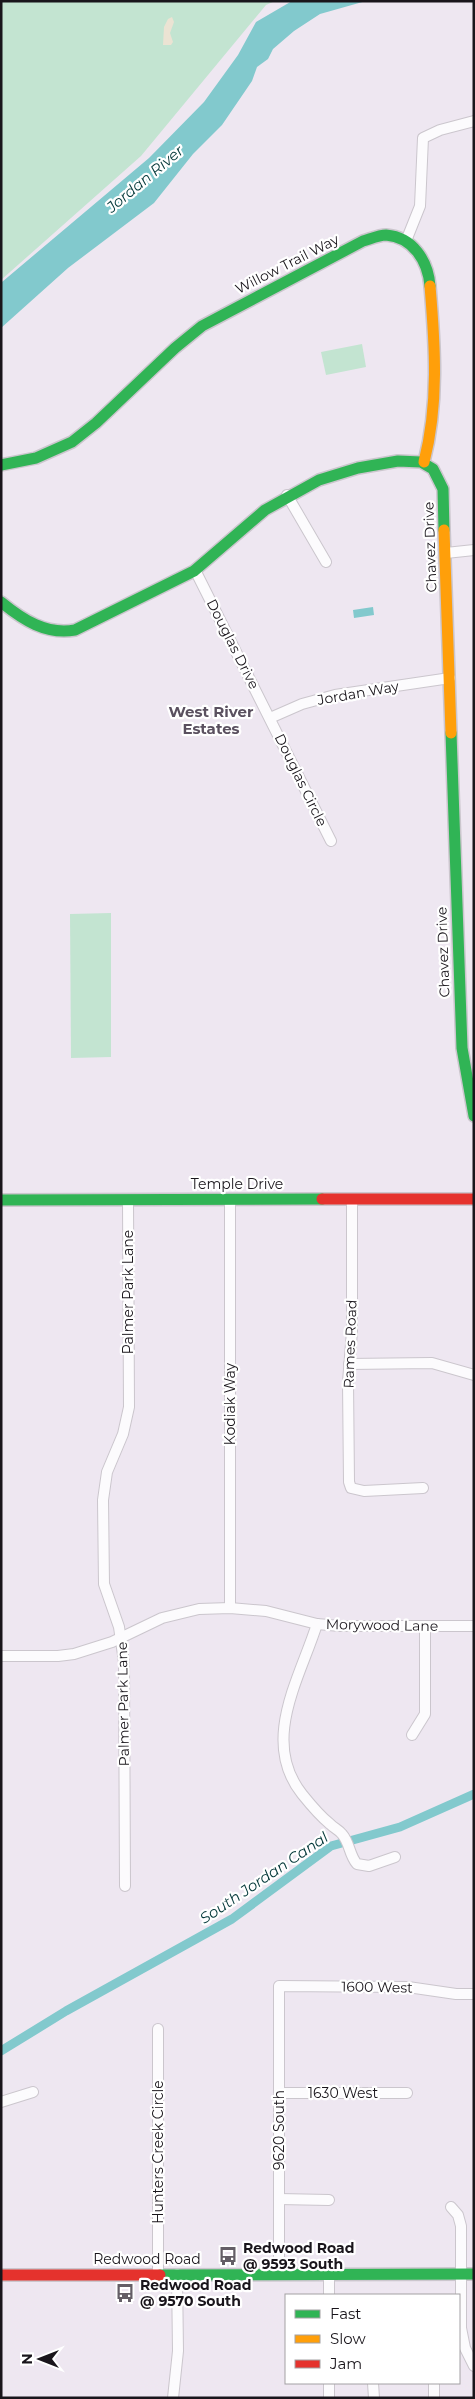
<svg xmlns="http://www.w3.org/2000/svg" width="475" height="2399" viewBox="0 0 475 2399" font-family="Montserrat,sans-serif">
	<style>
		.green { fill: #c3e4d1 }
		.sand { fill: #ebe3d3 }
		.water { fill: #82c9cd }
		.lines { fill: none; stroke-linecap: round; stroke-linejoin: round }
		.canal { stroke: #82c9cd; stroke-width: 9 }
		.street-casing { stroke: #cbc6cd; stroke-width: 12 }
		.fast-casing { stroke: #cbc6cd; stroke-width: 14 }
		.slow-casing { stroke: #cbc6cd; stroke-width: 14 }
		.jam-casing { stroke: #cbc6cd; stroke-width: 14 }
		.street { stroke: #fcfbfd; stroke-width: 10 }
		.fast { stroke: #30b455; stroke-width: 11 }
		.slow { stroke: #ff9f0a; stroke-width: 11 }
		.jam { stroke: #e5322d; stroke-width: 11 }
		.labels { text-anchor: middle; stroke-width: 4.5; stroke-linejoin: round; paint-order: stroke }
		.street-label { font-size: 14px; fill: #19151b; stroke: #fff }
		.poi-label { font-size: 14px; font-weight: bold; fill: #19151b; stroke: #fff; text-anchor: start }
		.water-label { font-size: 15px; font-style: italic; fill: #023738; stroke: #fff }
		.neighbourhood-label { font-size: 15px; font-weight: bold; fill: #5a505f; stroke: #fff }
	</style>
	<rect width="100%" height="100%" fill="#eee7f1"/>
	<g class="green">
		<polygon points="1,1 275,1 266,5 141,156 1,280"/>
		<polygon points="362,344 366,367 326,375 321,352"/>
		<polygon points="111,913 111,1057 71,1058 70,914"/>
	</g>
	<polygon class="sand" points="172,17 174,22 170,33 173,42 171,45 163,45 164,27 168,19"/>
	<g class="water">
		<polygon points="292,1 366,1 320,14 294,31 273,49 268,59 257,67 252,81 222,125 193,154 154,203 68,268 1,328 2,282 149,158 204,102 238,55 256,22"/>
		<polygon points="373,607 374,615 354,618 353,610"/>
	</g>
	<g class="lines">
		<polyline class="canal" points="1,2051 66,2011 232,1919 331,1846 400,1827 474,1794"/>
		<g class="street-casing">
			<g id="street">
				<polyline points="406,241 420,206 423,138 440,130 474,121"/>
				<polyline points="287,495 326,562"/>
				<polyline points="446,553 474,550"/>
				<polyline points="195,570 331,841"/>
				<polyline points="270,718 302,704 335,695 450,678"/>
				<polyline points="230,1199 230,1608"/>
				<polyline points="352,1199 352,1331 348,1382 349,1482 351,1488 364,1491 423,1488"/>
				<polyline points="349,1364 432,1363 474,1375"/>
				<path d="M317,1624c-17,54 -57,117 -15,170 8,10 18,22 28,30 4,4 9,6 12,10 8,9 7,21 15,30l12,2 26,-9"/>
				<polyline points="1,1656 58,1656 74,1654 112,1642 162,1618 199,1609 230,1608 266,1611 317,1624 340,1626 474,1626"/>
				<polyline points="412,1735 425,1714 425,1627"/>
				<polyline points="125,1886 124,1662 119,1627 104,1584 103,1500 107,1472 123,1434 129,1407 128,1200"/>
				<polyline points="158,2029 158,2274"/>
				<polyline points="279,2093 407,2093"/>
				<polyline points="1,2102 33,2092"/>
				<polyline points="279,2199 329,2200"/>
				<polyline points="451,2207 458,2215 461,2226 461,2328 465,2348 474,2366"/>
				<polyline points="279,2274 279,1986 408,1987 456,1994 474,1994"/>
				<polyline points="329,2274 329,2295"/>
				<polyline points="329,2383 329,2398"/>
				<polyline points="373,2383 374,2398"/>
				<polyline points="434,2383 434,2398"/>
				<polyline points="173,2398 178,2351 177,2274"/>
			</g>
		</g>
		<g class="fast-casing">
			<g id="fast">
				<path d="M1,465l35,-7 36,-16 24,-19 79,-75 27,-22 161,-85c7,-2 16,-6 23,-6 27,2 42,26 44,51"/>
				<path d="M1,602c22,18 45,33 74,28l119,-59 71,-61 54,-30 39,-12 40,-7 23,1 12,7 10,20 1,41"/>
				<polyline points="451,733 462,1048 474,1116"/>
				<polyline points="1,1200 322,1199"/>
				<polyline points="160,2275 474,2274"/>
			</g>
		</g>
		<g class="slow-casing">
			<g id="slow">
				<path d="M424,462c15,-58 11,-117 6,-176"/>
				<polyline points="444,530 451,733"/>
			</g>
		</g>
		<g class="jam-casing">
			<g id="jam">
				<polyline points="322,1199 474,1199"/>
				<polyline points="1,2275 160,2275"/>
			</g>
		</g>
		<use href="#street" class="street"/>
		<use href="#fast" class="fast"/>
		<use href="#slow" class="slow"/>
		<use href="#jam" class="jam"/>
	</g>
	<defs>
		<g id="bus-bare" transform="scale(1.5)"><path d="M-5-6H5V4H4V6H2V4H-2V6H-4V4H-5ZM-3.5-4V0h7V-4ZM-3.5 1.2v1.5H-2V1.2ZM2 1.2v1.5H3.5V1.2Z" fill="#645e66" stroke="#fff" stroke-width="2.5" paint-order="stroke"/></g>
	</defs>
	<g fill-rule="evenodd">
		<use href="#bus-bare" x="228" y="2256"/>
		<use href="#bus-bare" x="125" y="2293"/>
	</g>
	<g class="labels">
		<g class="street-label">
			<text transform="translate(287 264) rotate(-27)" y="5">Willow Trail Way</text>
			<text transform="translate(430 547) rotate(-92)" y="5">Chavez Drive</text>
			<text transform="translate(233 644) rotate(63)" y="5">Douglas Drive</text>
			<text transform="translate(358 693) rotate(-10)" y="5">Jordan Way</text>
			<text transform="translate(301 780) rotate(64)" y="5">Douglas Circle</text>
			<text transform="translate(443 952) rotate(-92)" y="5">Chavez Drive</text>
			<text x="237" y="1189">Temple Drive</text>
			<text transform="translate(128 1292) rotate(-90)" y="5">Palmer Park Lane</text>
			<text transform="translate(350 1344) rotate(-88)" y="5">Rames Road</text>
			<text transform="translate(230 1404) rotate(-90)" y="5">Kodiak Way</text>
			<text transform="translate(382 1625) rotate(1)" y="5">Morywood Lane</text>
			<text transform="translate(123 1704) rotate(-91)" y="5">Palmer Park Lane</text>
			<text transform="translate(377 1987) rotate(1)" y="5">1600 West</text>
			<text x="343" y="2098">1630 West</text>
			<text transform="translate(279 2130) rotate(-90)" y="5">9620 South</text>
			<text transform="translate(158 2152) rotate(-90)" y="5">Hunters Creek Circle</text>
			<text x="147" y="2264">Redwood Road</text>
		</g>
		<g class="poi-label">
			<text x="243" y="2253">Redwood Road<tspan x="243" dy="16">@ 9593 South</tspan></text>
			<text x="140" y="2290">Redwood Road<tspan x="140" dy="16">@ 9570 South</tspan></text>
		</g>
		<g class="water-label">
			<text transform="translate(145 179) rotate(-40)" y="5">Jordan River</text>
			<text transform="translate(264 1878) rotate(-34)" y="5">South Jordan Canal</text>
		</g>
		<g class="neighbourhood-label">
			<text x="211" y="717">West River<tspan x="211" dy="17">Estates</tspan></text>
		</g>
	</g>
	<rect width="475" height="2399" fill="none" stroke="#19151b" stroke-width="5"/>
	<rect x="285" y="2294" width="175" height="90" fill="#ffffff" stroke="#a3a1a4"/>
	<rect x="295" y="2310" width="25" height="8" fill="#30b455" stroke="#a3a1a4"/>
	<text x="330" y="2319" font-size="15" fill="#19151b">Fast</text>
	<rect x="295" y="2335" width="25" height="8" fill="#ff9f0a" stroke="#a3a1a4"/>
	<text x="330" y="2344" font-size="15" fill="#19151b">Slow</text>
	<rect x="295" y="2360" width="25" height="8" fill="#e5322d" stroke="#a3a1a4"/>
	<text x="330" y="2369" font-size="15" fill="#19151b">Jam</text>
	<g transform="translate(40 2359) rotate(270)" stroke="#ffffff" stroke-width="4" paint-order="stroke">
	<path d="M0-4L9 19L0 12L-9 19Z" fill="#19151b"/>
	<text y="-8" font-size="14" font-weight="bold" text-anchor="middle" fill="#19151b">N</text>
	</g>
</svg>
